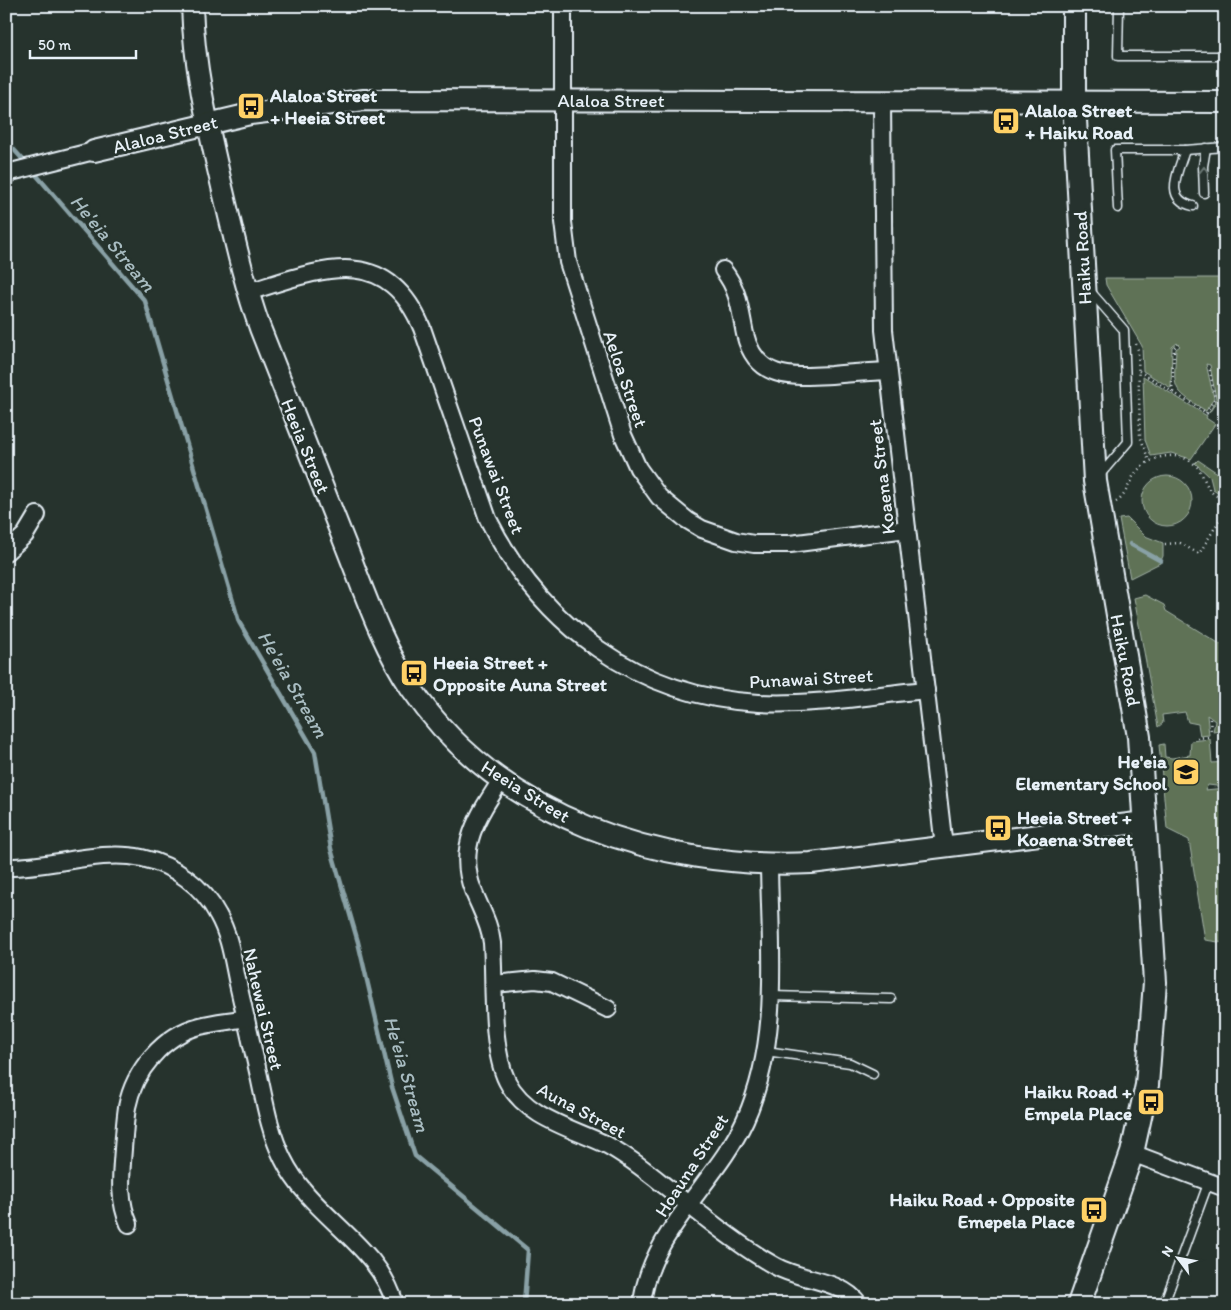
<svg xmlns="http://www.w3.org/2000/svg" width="1231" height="1310" viewBox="0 0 1231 1310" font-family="Itim,sans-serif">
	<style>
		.green { fill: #5e7256; stroke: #a3b2a7 }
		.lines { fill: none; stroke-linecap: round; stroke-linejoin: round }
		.stream { stroke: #89a1a6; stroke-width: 4.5 }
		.service-casing { stroke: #e8f1f8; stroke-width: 11 }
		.minor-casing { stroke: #e8f1f8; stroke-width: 20 }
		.tertiary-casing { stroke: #e8f1f8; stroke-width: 24 }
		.secondary-casing { stroke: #e8f1f8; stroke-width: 26 }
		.path { stroke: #e8f1f8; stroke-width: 2.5; stroke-dasharray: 1 4; stroke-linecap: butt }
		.service { stroke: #26332d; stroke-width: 8 }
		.minor { stroke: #26332d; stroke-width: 16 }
		.tertiary { stroke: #26332d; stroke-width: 20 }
		.secondary { stroke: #26332d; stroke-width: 22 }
		.oneway { stroke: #6a7674 }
		.labels { text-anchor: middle; stroke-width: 5; stroke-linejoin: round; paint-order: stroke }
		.poi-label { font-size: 19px; font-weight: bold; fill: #e8f1f8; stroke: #26332d; text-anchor: start }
		.street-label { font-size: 19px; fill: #e8f1f8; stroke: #26332d }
		.water-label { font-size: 20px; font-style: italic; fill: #a8bcc1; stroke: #26332d }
	</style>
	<rect width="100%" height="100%" fill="#26332d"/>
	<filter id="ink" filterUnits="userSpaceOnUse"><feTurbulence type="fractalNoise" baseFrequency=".02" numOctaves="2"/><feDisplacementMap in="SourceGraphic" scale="10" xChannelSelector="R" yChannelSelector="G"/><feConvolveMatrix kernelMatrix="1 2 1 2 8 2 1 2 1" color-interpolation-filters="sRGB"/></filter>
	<g filter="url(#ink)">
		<g class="green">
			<path d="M1105,278h120v111l-16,24 7,-14 -6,-34 -4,-1 8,34 -8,13c-36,-23 -32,-21 -30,-62l4,-3 -3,-3 -5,4 -1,41 -28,-17 -1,-25 -36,-61z"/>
			<polygon points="1143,376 1207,416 1206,418 1215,424 1191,459 1171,453 1151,456 1145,440"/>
			<polygon points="1198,460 1225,478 1225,497 1213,489 1210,477 1195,463"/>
			<circle cx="1167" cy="501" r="25"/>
			<polygon points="1127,518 1145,536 1163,543 1163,556 1160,563 1130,578 1119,519"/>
			<polygon points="1145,595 1164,605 1166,611 1225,647 1225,730 1213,732 1215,721 1207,715 1209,735 1200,736 1198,724 1188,722 1185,712 1162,715 1163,723 1158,727 1134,598"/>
			<polygon points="1210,739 1212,763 1225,762 1225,787 1208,785 1205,790 1225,788 1225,943 1205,940 1189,840 1167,829 1159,745 1164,744 1165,757 1172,758 1190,755 1191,741"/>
		</g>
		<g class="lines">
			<g class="stream">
				<polyline points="6,141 27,164"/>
				<polyline points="32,170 145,301 239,622 315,752 331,849 358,942 392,1087 415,1156 528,1250 524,1304"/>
				<polyline points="1130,544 1161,561"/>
			</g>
			<g class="service-casing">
				<g id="service">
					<polyline points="1119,6 1118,56 1225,56"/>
					<path d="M1185,150c-6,20 -23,49 8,56"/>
					<polyline points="1204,193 1203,166 1206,148"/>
					<polyline points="1118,208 1115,150 1185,150 1225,147"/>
					<polyline points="1090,291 1124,330 1128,442 1099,476"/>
					<polyline points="771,996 891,999"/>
					<polyline points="766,1051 850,1063 873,1074"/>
					<polyline points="1164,1304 1209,1181"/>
				</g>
			</g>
			<g class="minor-casing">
				<g id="minor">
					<polyline points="563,6 563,222 568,262 623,435 638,468 659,497 687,520 702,529 736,541 754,544 790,544 907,529"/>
					<polyline points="882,101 884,330 944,847"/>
					<polyline points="7,173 94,151"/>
					<path d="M723,270c16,20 17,40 22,64 11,47 48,43 86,41 19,-2 38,-3 57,-4"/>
					<path d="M248,292c69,-21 137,-52 174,36l66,191c54,107 150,178 271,184 55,3 112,-8 167,-13"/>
					<polyline points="6,552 25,535 37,515"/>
					<path d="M502,779c-23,35 -46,68 -29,111 7,18 17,34 19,53 3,40 -2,103 15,138 19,37 65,47 100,64 28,15 51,36 76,55 28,23 60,48 92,66 26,15 66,13 84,38"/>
					<path d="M6,867c45,1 92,-18 136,-9 32,7 61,28 76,57 12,21 15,46 20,69 7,30 14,61 21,92 6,28 11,57 24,83 28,58 95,84 112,145"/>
					<polyline points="494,984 535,980 552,982 608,1009"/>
					<polyline points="1132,1153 1225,1188"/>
					<path d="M129,1224c-11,-25 -8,-48 -6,-75 1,-14 2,-28 4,-42 7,-36 36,-72 73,-81 15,-4 31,-5 46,-8"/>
					<path d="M642,1304c7,-71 74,-121 103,-184 36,-80 25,-170 24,-255"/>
				</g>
			</g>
			<g class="tertiary-casing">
				<g id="tertiary">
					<path d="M192,6c2,64 17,124 31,185 11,46 21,92 37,137 28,71 56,142 84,213 20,50 37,103 67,147 88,130 250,182 400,175l334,-41"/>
					<polyline points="94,151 250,114 364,100 1225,102"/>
					<polyline points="6,174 7,173"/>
				</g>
			</g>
			<g class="secondary-casing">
				<polyline id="secondary" points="1074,6 1074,101 1095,481 1139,737 1155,982 1147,1085 1132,1153 1079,1304"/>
			</g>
			<g class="path">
				<polyline points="1136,344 1138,350 1140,436 1149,461"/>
				<polyline points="1139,371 1208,414"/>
				<polyline points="1172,392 1174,348 1177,345"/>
				<polyline points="1206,413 1215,398 1209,366"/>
				<path d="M1116,502c11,-6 13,-22 21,-31 14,-15 39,-21 56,-8 9,7 11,18 16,26 3,5 11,9 16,12"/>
				<polyline points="1165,544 1180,543 1199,554 1225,511"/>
				<polyline points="1210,719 1211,731"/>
				<polyline points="1197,738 1210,737"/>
			</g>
			<use href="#service" class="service"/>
			<use href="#minor" class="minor"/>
			<use href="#tertiary" class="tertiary"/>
			<use href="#secondary" class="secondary"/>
		</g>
		<defs><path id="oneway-chevron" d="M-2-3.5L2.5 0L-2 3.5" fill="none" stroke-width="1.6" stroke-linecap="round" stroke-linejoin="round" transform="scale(1.25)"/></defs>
		<use class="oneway" href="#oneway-chevron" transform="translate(1204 170) rotate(-90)"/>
	</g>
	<defs>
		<g id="bus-square" transform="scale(1.4375)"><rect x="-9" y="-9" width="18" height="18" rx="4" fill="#ffd166" stroke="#26332d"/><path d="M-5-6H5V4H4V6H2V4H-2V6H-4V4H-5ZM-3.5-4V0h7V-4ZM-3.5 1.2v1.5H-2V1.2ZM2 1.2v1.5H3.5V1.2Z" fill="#111"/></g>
		<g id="school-square" transform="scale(1.4375)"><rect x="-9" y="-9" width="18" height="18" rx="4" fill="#ffd166" stroke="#26332d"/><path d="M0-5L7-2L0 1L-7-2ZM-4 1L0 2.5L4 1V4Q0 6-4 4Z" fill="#111"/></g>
	</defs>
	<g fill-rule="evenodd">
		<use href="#bus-square" x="251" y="106"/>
		<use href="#bus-square" x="1006" y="121"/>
		<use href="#bus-square" x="414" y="673"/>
		<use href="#school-square" x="1186" y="772"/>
		<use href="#bus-square" x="998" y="828"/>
		<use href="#bus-square" x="1151" y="1102"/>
		<use href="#bus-square" x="1094" y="1210"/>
	</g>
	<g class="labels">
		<g class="poi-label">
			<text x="270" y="102">Alaloa Street<tspan x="270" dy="22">+ Heeia Street</tspan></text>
			<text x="1025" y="117">Alaloa Street<tspan x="1025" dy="22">+ Haiku Road</tspan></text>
			<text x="433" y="669">Heeia Street +<tspan x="433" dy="22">Opposite Auna Street</tspan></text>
			<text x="1167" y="768" text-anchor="end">He'eia<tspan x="1167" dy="22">Elementary School</tspan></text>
			<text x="1017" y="824">Heeia Street +<tspan x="1017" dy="22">Koaena Street</tspan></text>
			<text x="1132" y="1098" text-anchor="end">Haiku Road +<tspan x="1132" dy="22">Empela Place</tspan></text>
			<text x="1075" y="1206" text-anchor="end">Haiku Road + Opposite<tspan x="1075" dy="22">Emepela Place</tspan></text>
		</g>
		<g class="street-label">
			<text x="611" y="107">Alaloa Street</text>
			<text transform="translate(165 134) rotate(-14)" y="7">Alaloa Street</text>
			<text transform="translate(1082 258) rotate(-93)" y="7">Haiku Road</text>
			<text transform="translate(626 379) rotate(71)" y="7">Aeloa Street</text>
			<text transform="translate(306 446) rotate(68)" y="7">Heeia Street</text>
			<text transform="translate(497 475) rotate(69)" y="7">Punawai Street</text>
			<text transform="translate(881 477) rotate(-97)" y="7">Koaena Street</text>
			<text transform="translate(1126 660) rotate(79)" y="7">Haiku Road</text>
			<text transform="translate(811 678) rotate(-3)" y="7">Punawai Street</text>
			<text transform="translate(526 791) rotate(32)" y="7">Heeia Street</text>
			<text transform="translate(264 1009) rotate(77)" y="7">Nahewai Street</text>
			<text transform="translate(582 1110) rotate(28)" y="7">Auna Street</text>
			<text transform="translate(691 1165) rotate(-57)" y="7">Hoauna Street</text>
		</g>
		<g class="water-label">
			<text transform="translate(113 243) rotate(50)" y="7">He'eia Stream</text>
			<text transform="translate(293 684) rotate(60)" y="7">He'eia Stream</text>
			<text transform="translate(407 1074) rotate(74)" y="7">He'eia Stream</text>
		</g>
	</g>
	<rect width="1231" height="1310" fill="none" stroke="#26332d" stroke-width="25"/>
	<rect x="12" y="12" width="1206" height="1285" fill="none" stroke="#e8f1f8" stroke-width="2" filter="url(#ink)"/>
	<g transform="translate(1178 1258) rotate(302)" stroke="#26332d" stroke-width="4" paint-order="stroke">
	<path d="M0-4L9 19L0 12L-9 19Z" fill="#e8f1f8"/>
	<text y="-8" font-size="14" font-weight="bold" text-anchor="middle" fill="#e8f1f8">N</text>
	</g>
	<path d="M30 50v8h106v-8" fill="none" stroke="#e8f1f8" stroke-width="2.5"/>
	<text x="38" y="50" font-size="15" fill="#e8f1f8" stroke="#26332d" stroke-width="4" paint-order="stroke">50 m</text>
</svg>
